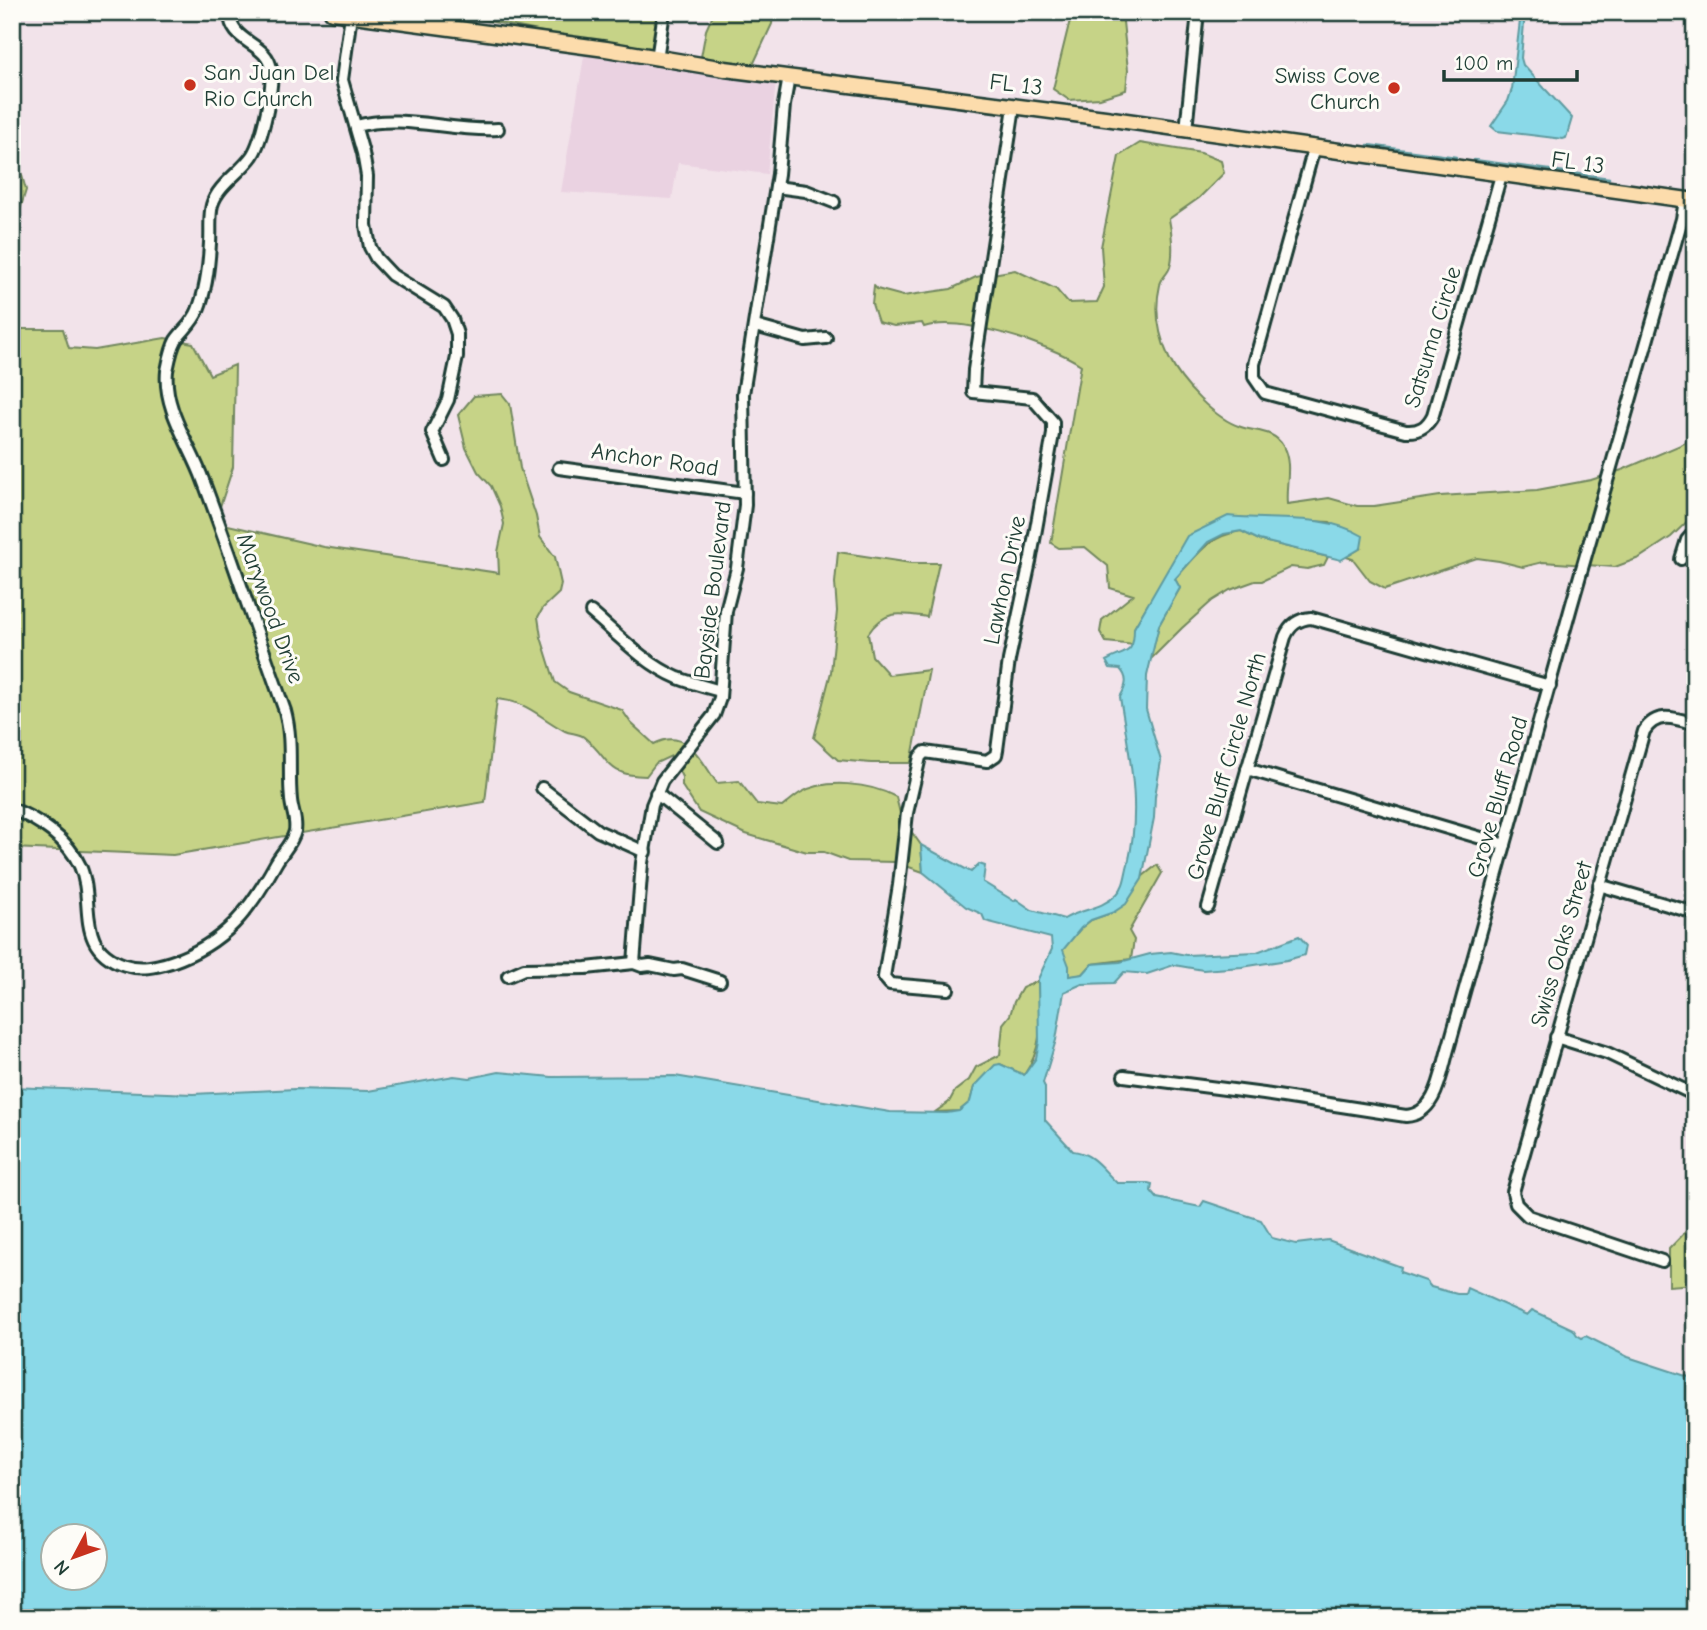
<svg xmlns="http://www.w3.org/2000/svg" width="1707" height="1630" viewBox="0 0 1707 1630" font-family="'Comic Neue',sans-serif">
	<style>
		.built { fill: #ead2e1 }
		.green { fill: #c6d387; stroke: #72885e; stroke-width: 2 }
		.water { fill: #8ad9e8; stroke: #5f9ba0; stroke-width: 2; fill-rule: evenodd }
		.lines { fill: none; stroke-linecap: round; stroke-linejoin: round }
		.stream { stroke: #5f9ba0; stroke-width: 2.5 }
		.minor-casing { stroke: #1f3d34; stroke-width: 16 }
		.major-casing { stroke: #1f3d34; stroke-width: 19 }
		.minor { stroke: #fdfcf7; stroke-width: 10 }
		.major { stroke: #fcdcac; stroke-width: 14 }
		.poi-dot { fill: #c8321e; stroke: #fdfcf7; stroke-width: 2.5 }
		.labels { text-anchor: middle; stroke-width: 6; stroke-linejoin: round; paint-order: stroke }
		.poi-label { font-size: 23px; fill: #1f3d34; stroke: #fdfcf7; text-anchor: start }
		.street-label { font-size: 23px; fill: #1f3d34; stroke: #fdfcf7 }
	</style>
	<rect width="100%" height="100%" fill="#f2e3ea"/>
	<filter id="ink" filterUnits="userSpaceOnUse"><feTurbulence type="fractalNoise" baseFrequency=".0143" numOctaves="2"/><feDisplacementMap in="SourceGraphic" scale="14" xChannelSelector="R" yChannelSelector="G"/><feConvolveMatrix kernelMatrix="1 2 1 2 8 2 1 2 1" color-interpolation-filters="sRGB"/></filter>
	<g filter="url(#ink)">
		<polygon class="built" points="585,51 776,80 767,174 678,163 672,199 561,192"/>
		<g class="green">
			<polygon points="444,12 658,12 654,48 587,41"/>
			<polygon points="714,12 773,12 772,24 752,67 701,57 706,30"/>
			<polygon points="1072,12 1122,12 1128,70 1126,90 1100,98 1069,100 1053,89"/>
			<path d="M1140,143l61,10 20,8 3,12 -25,25 -30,21c3,14 5,35 1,48 -2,7 -9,11 -10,18 -6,25 -1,51 9,73 12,25 46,61 72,69 15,5 33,3 42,19 10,20 2,37 4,58l42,-6 28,8h17l66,-10 97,-6 54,-10 31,-10 61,-26 12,-9v79l-24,23 -32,21 -24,9 -72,-5 -20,5 -24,-6 -22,-3 -92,31 -15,-8 -17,-22 -7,-2 15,-9 -31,-26 -102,-5 -80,87 -14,24v17l-28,-3 -6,-10 2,-12 31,-25 -23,-7 -2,-22 -23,-19 -26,1 -8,-5 30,-178c-31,-21 -121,-50 -157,-38l-2,-4 -28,3 -16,-4 -6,-18 2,-18 3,3 26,7 48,-7 25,-12 39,-7 41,19 12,14 29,-1 7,-15 -3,-40 18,-91z"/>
			<polygon points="12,165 19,165 26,190 12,236"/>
			<path d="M12,305l7,12 2,12h42l6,19 26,2 70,-12 28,5 17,32 25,-10 -2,102 -18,55 109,25 175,26 -1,-21 6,-28 -4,-18 -9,-20 -13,-14 -12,-24 -8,-33 16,-19 28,-2 8,10 10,64 16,48 4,21 15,20 6,27 -2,9 -16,15 -5,9 3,20 14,45 14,10 53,18 9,13 23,21c33,-18 48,18 63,39l22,-2 18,23 25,3c6,-5 12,-10 18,-14 26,-15 70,-10 96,4l5,20 20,28 2,27 -28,-10 -47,-1 -24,-9h-17l-61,-18 -47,-22 -17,-26v-9l-11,-21 -15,7 -10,13c-41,-1 -35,-16 -61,-38 -5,-5 -14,-4 -20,-7 -27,-14 -36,-29 -68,-32l-12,103 -312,53 -161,-7z"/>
			<path d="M1241,531l18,9 69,17 -4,8 -17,4 -16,-2 -29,14h-7l-25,9 -18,11 -30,27 -32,32 9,-35 21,-37 -5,-9c23,-24 31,-42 66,-48z"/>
			<path d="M838,552l73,11h28l-12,54c-27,-4 -43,-8 -59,17l4,22 17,19 40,-5 -18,93h-40l-33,-3 -24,-22 17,-66 6,-61 -2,-28z"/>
			<polygon points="1157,865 1162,873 1129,931 1134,940 1131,959 1092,964 1083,974 1069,977 1062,950 1081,928 1091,920 1114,912 1143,876"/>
			<path d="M1038,981c1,37 8,62 -14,94l-24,-11 -26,23 -4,15 -11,9 -24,1 14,-10 6,-11 14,-11 7,-13 24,-12 3,-31 7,-9 4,-13 8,-14z"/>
			<polygon points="1695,1222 1695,1284 1669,1286 1669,1249"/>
		</g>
		<g class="water">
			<polygon points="1521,12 1525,12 1521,58 1523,65 1572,118 1566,138 1563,139 1497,131 1491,126 1508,101 1512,89"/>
			<path d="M1228,516c43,5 96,-3 135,20l-2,12 -20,12 -82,-20 -18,-9 -17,3 -16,8 -33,37 5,9 -21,37 -12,51 -1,33 15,52 -6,35 -1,22 -12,61 -16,25 -12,8 -23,8 -10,8 -18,22 6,16v10l14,-2 9,-10 28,-2 30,-8 21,-2 15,3 71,-3 42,-16 8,9 -2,10 -18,5 -45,7 -39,3 -29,-5 -27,9 -23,-2 -10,11 -32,1 -18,8 -8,48 -13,43 2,4v33l28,31c20,2 30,19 44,32h31l4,1 -1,7 6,7 43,9 4,-6 57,19 11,18 24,6 32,-4 73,27 -1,5 26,9 5,6 26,7h8l2,-6 60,27 5,-5 41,19 4,6 5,3 4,-2 42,21 67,22v239h-1683v-531l181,7 102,-5 73,2 86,-15 16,2 29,-6 53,5 123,-1 215,36 57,1 12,-2 11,-9 4,-15 21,-22 5,-1 24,11 12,-17 3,-16 -1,-63 14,-30 -1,-11 -66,-17 -3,-7 -16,-7 -43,-35 -2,-27 50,27 8,-8 6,2 -2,16 31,19 2,-2 16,11 32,9c18,-11 36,-8 53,-25 8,-8 8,-20 11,-30 14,-59 1,-110 -8,-167 6,-10 9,-19 0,-28l-10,-1 -4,-7c20,-11 28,-5 28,-33l53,-92zM52,1536h42v42h-42z"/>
		</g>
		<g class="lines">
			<g class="stream">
				<polyline points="1368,145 1456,157"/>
				<polyline points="1474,160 1609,178"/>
			</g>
			<g class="minor-casing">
				<g id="minor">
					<polyline points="351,15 342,80 363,153 367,176 366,225 370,247 376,258 392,275 444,307 452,319 457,334 457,357 448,400 432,432 444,460"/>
					<polyline points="657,59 664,12"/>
					<path d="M356,126c47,-13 94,6 142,3"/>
					<polyline points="1186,130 1198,12"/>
					<path d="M1314,148l-60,216v13l11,16 141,38c13,1 21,-4 27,-16l68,-240"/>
					<polyline points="776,187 806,191 834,202"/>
					<polyline points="755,326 805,340 826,338"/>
					<polyline points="559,468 745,493"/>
					<polyline points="1681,559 1687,540 1695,531"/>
					<path d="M591,612c27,23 54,52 87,66 13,5 28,9 42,13"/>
					<polyline points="1247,769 1505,845"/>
					<polyline points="542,788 598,831 645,852"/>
					<polyline points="656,793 718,843"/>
					<path d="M12,809c26,10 56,30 68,57 16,36 -7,82 45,99 16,5 30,2 46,-3 54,-18 79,-52 105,-99 6,-11 16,-19 19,-32 2,-11 -3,-20 -4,-31 -3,-30 2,-59 -6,-89 -28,-77 -53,-154 -82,-231 -12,-34 -40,-71 -36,-109 2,-10 4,-22 9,-31 7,-10 17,-17 22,-30 8,-20 11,-46 12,-67 1,-12 -1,-27 2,-38 6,-20 28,-32 40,-49 10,-15 22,-69 19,-87 -4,-28 -42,-25 -41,-57"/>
					<polyline points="1599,885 1695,913"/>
					<path d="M1208,907l77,-270c5,-12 13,-18 26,-19l239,68"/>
					<polyline points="634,963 642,863 652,805 662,781 714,715 720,698 726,611 737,568 745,505 743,394 778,174 784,105 789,77"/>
					<polyline points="508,976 524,969 586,968 634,963 642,966 650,965 674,970 682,969 720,981"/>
					<polyline points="948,989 890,984 884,977 899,885 907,813 920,757 925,752 987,761 996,755 997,750 1009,660 1031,557 1053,434 1053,422 1032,398 973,392 974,370 1014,107"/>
					<polyline points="1556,1037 1607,1053 1695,1095"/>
					<path d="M1124,1076l140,18 142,22c32,-2 35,-45 43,-70l122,-439 111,-388 3,-19"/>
					<path d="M1662,1261l-134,-45 -12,-12 -3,-12 131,-461c13,-20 31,-13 51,-7"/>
				</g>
			</g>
			<g class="major-casing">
				<polyline id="major" points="332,12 606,49 725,69 1105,118 1695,201"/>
			</g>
			<use href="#minor" class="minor"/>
			<use href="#major" class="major"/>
		</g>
	</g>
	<g class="poi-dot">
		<circle cx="190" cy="85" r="7"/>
		<circle cx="1394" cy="88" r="7"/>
	</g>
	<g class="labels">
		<g class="poi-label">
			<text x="204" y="80">San Juan Del<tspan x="204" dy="26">Rio Church</tspan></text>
			<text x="1380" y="83" text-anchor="end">Swiss Cove<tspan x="1380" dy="26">Church</tspan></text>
		</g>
		<g class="street-label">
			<text transform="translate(1016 84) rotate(7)" y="8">FL 13</text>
			<text transform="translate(1578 162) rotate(8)" y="8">FL 13</text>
			<text transform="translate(1432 337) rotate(-73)" y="8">Satsuma Circle</text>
			<text transform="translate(655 459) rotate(8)" y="8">Anchor Road</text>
			<text transform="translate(1004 580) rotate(-78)" y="8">Lawhon Drive</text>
			<text transform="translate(712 590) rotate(-83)" y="8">Bayside Boulevard</text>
			<text transform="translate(271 608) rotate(70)" y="8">Marywood Drive</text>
			<text transform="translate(1226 766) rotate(-74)" y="8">Grove Bluff Circle North</text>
			<text transform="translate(1497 797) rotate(-74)" y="8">Grove Bluff Road</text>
			<text transform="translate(1561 944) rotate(-74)" y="8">Swiss Oaks Street</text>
		</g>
	</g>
	<rect width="1707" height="1630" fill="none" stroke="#fdfcf7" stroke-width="42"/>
	<rect x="21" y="21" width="1665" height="1588" fill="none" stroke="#1f3d34" stroke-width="2.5" filter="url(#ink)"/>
	<g transform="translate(74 1557) rotate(229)"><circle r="33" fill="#fdfcf7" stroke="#a4b0a9" stroke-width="2"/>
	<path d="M0-5L12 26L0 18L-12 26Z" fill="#c8321e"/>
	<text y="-10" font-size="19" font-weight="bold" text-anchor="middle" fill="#1f3d34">N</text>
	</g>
	<path d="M1444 70v10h133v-10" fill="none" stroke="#1f3d34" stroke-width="3.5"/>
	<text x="1455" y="70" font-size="21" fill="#1f3d34" stroke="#fdfcf7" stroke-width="5" paint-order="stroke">100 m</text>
</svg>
